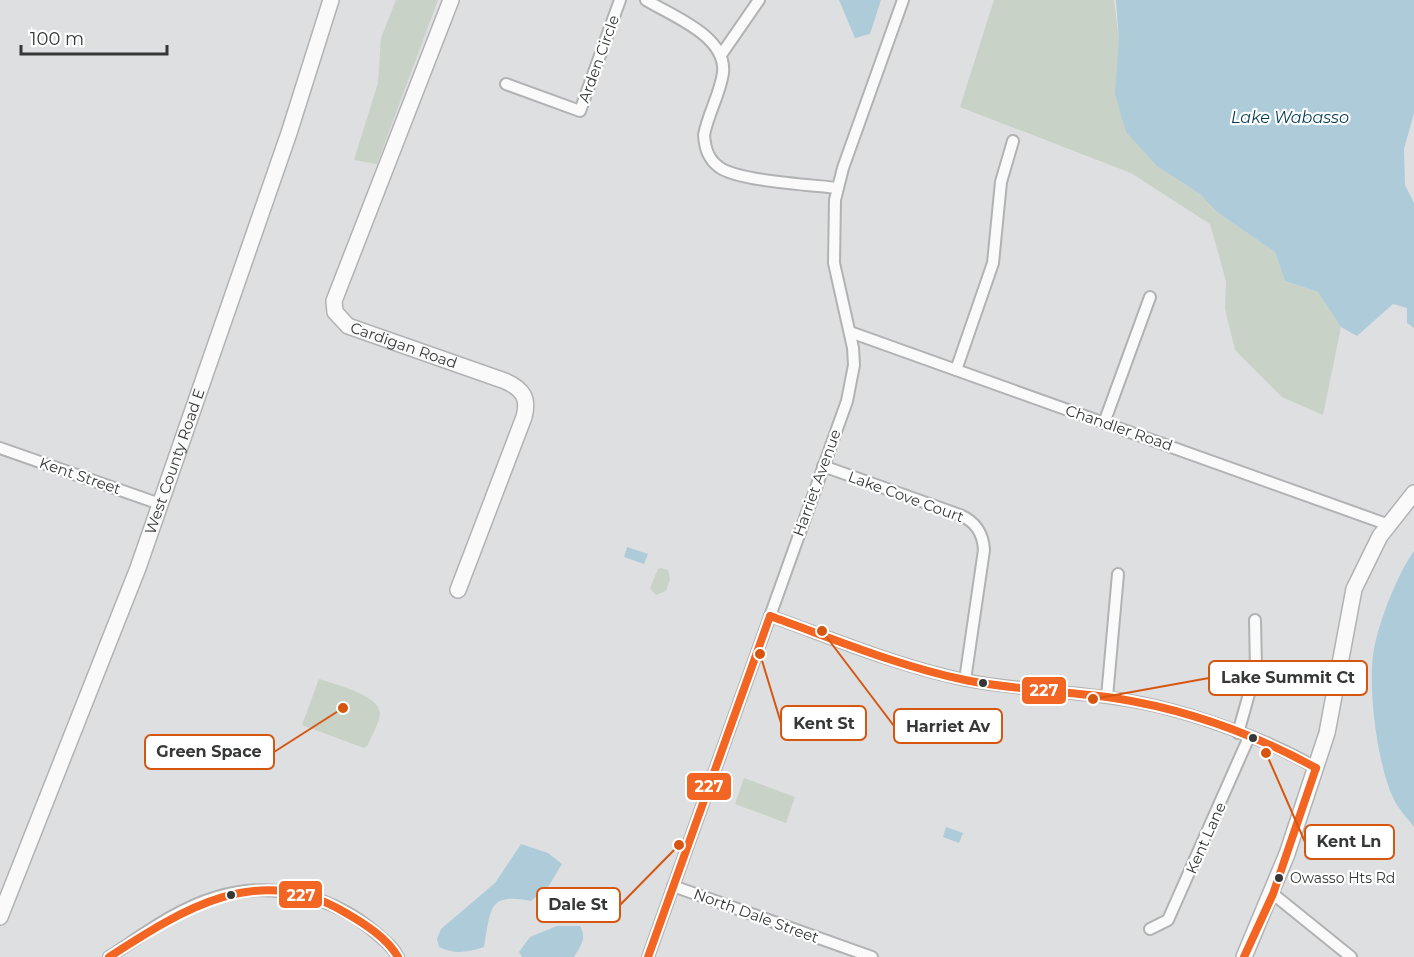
<svg xmlns="http://www.w3.org/2000/svg" width="1414" height="957" viewBox="0 0 1414 957" font-family="Montserrat,sans-serif">
	<style>
		.green { fill: #c8d2c6 }
		.water { fill: #aecbda }
		.lines { fill: none; stroke-linecap: round; stroke-linejoin: round }
		.street-casing { stroke: #b1b2b3; stroke-width: 14 }
		.secondary-casing { stroke: #b1b2b3; stroke-width: 18 }
		.street { stroke: #fafafa; stroke-width: 10 }
		.secondary { stroke: #fafafa; stroke-width: 15 }
		.bus-1-casing { stroke: #fff; stroke-width: 12 }
		.bus-1 { stroke: #f26522; stroke-width: 8 }
		.bus-dot { fill: #363737; stroke: #fff; stroke-width: 2 }
		.labels { text-anchor: middle; stroke-width: 4.5; stroke-linejoin: round; paint-order: stroke }
		.bus-label { font-size: 14px; fill: #363737; stroke: #fff; text-anchor: start }
		.street-label { font-size: 15px; fill: #363737; stroke: #fff }
		.water-label { font-size: 16px; font-style: italic; fill: #013950; stroke: #fff }
		.leader { fill: none; stroke: #d65610; stroke-width: 2 }
		.callout-dot { fill: #d65610; stroke: #fff; stroke-width: 2 }
		.callout { fill: #fff; stroke: #d65610; stroke-width: 2 }
		.callout-label { font-size: 16px; text-anchor: middle; font-weight: bold; fill: #363737 }
		.line-badge { stroke: #fff; stroke-width: 2 }
		.badge-label { font-size: 16px; text-anchor: middle; font-weight: bold; fill: #fff }
	</style>
	<rect width="100%" height="100%" fill="#dedfe0"/>
	<g class="green">
		<polygon points="396,0 438,0 377,164 354,160 378,83 381,38"/>
		<polygon points="994,0 1114,0 1119,40 1158,167 1200,194 1217,212 1275,252 1285,281 1318,292 1341,327 1323,415 1282,397 1235,350 1225,309 1226,281 1210,224 1131,173 960,107"/>
		<polygon points="661,568 668,570 670,579 666,591 656,595 650,588 658,569"/>
		<path d="M319,679c15,5 60,16 61,34 0,9 -9,23 -12,32l-4,3 -62,-23z"/>
		<polygon points="744,778 795,797 786,823 735,804"/>
	</g>
	<g class="water">
		<polygon points="839,0 881,0 870,34 855,38"/>
		<polygon points="1116,0 1414,0 1414,113 1404,149 1405,185 1414,203 1414,328 1407,323 1407,308 1393,304 1357,336 1341,327 1318,292 1285,281 1275,252 1217,212 1200,194 1158,167 1126,132 1115,94 1119,40"/>
		<polygon points="627,547 648,554 644,564 624,557"/>
		<path d="M1414,551v276c-5,-7 -12,-14 -17,-22 -20,-33 -31,-124 -22,-161 6,-27 23,-71 39,-93z"/>
		<polygon points="946,827 963,833 959,843 943,837"/>
		<path d="M521,844l27,9 14,11 -14,23 -17,14c-44,-9 -40,9 -47,46 -16,5 -29,8 -45,0l-2,-8 4,-10 54,-46z"/>
		<path d="M557,926h23c7,12 1,20 -6,31h-52l-3,-5 11,-15z"/>
	</g>
	<g class="lines">
		<g class="street-casing">
			<g id="street">
				<path d="M646,0c26,16 81,36 77,73 -3,21 -15,41 -19,62 1,13 4,24 15,32 18,14 93,18 118,21"/>
				<polyline points="721,55 759,0"/>
				<polyline points="506,84 580,111 620,0"/>
				<polyline points="850,332 1389,525"/>
				<polyline points="956,370 993,263 1001,182 1013,141"/>
				<polyline points="1104,423 1150,297"/>
				<polyline points="0,448 160,504"/>
				<path d="M823,466l137,49c16,7 23,18 24,35l-19,130"/>
				<path d="M770,616c64,23 128,50 195,64 57,11 115,11 172,22 54,10 132,38 179,66"/>
				<polyline points="1107,697 1118,574"/>
				<polyline points="1238,733 1256,669 1255,620"/>
				<polyline points="673,886 872,957"/>
				<polyline points="1273,894 1351,957"/>
				<polyline points="1150,929 1168,920 1249,737"/>
				<path d="M109,957c34,-22 69,-49 108,-60 55,-17 117,-1 160,37 8,7 16,13 21,23"/>
				<polyline points="648,957 847,401 854,365 853,348 834,263 835,200 843,168 903,0"/>
			</g>
		</g>
		<g class="secondary-casing">
			<g id="secondary">
				<path id="s1" d="M451,0l-117,301 1,11 13,14 157,55c18,8 24,17 19,36l-66,173"/>
				<path id="s2" d="M0,917l138,-349 151,-435 42,-133"/>
				<polyline points="1244,957 1287,854 1327,733 1354,589 1380,536 1414,493"/>
			</g>
		</g>
		<use href="#street" class="street"/>
		<use href="#secondary" class="secondary"/>
		<g class="bus-1-casing">
			<g id="bus-1">
				<path d="M770,616c64,23 128,50 195,64 49,10 100,11 149,18 71,11 140,36 202,70"/>
				<path d="M109,957c74,-48 150,-97 237,-44 19,11 41,25 52,44"/>
				<polyline points="648,957 770,616"/>
				<polyline points="1244,957 1273,894 1316,768"/>
			</g>
		</g>
		<use href="#bus-1" class="bus-1"/>
	</g>
	<g class="bus-dot">
		<circle cx="983" cy="683" r="5"/>
		<circle cx="1253" cy="738" r="5"/>
		<circle cx="1279" cy="878" r="5"/>
		<circle cx="231" cy="895" r="5"/>
	</g>
	<g class="labels">
		<g class="bus-label">
			<text x="1290" y="883">Owasso Hts Rd</text>
		</g>
		<g class="street-label">
			<text transform="translate(599 59) rotate(-70)" y="5">Arden Circle</text>
			<text dy="5" stroke="none"><textPath href="#s1" startOffset="412">Cardigan Road</textPath></text>
			<text transform="translate(1119 428) rotate(19)" y="5">Chandler Road</text>
			<text dy="5" stroke="none"><textPath href="#s2" startOffset="488">West County Road E</textPath></text>
			<text transform="translate(80 476) rotate(19)" y="5">Kent Street</text>
			<text transform="translate(817 483) rotate(-70)" y="5">Harriet Avenue</text>
			<text transform="translate(906 497) rotate(20)" y="5">Lake Cove Court</text>
			<text transform="translate(1206 838) rotate(-66)" y="5">Kent Lane</text>
			<text transform="translate(756 916) rotate(20)" y="5">North Dale Street</text>
		</g>
		<g class="water-label">
			<text x="1290" y="123">Lake Wabasso</text>
		</g>
	</g>
	<path class="leader" d="M1093 699L1209 678M760 654L781 723M822 631L894 726M343 708L274 752M1266 753L1305 842M679 845L620 905"/>
	<g class="callout-dot">
		<circle cx="1093" cy="699" r="6"/>
		<circle cx="760" cy="654" r="6"/>
		<circle cx="822" cy="631" r="6"/>
		<circle cx="343" cy="708" r="6"/>
		<circle cx="1266" cy="753" r="6"/>
		<circle cx="679" cy="845" r="6"/>
	</g>
	<g class="callout">
		<rect x="1209" y="661" width="158" height="34" rx="6"/>
		<rect x="781" y="706" width="85" height="34" rx="6"/>
		<rect x="894" y="709" width="108" height="34" rx="6"/>
		<rect x="145" y="735" width="129" height="34" rx="6"/>
		<rect x="1305" y="825" width="89" height="34" rx="6"/>
		<rect x="537" y="888" width="83" height="34" rx="6"/>
	</g>
	<g class="callout-label">
		<text x="1288" y="683">Lake Summit Ct</text>
		<text x="824" y="729">Kent St</text>
		<text x="948" y="732">Harriet Av</text>
		<text x="209" y="757">Green Space</text>
		<text x="1349" y="847">Kent Ln</text>
		<text x="578" y="910">Dale St</text>
	</g>
	<g class="line-badge">
		<rect x="1021" y="676" width="46" height="29" rx="6" fill="#f26522"/>
		<rect x="686" y="772" width="46" height="29" rx="6" fill="#f26522"/>
		<rect x="278" y="880" width="45" height="29" rx="6" fill="#f26522"/>
	</g>
	<g class="badge-label">
		<text x="1044" y="696">227</text>
		<text x="709" y="792">227</text>
		<text x="301" y="901">227</text>
	</g>
	<path d="M21 45v9h146v-9" fill="none" stroke="#363737" stroke-width="3"/>
	<text x="30" y="45" font-size="18" fill="#363737" stroke="#ffffff" stroke-width="4.5" paint-order="stroke">100 m</text>
</svg>
